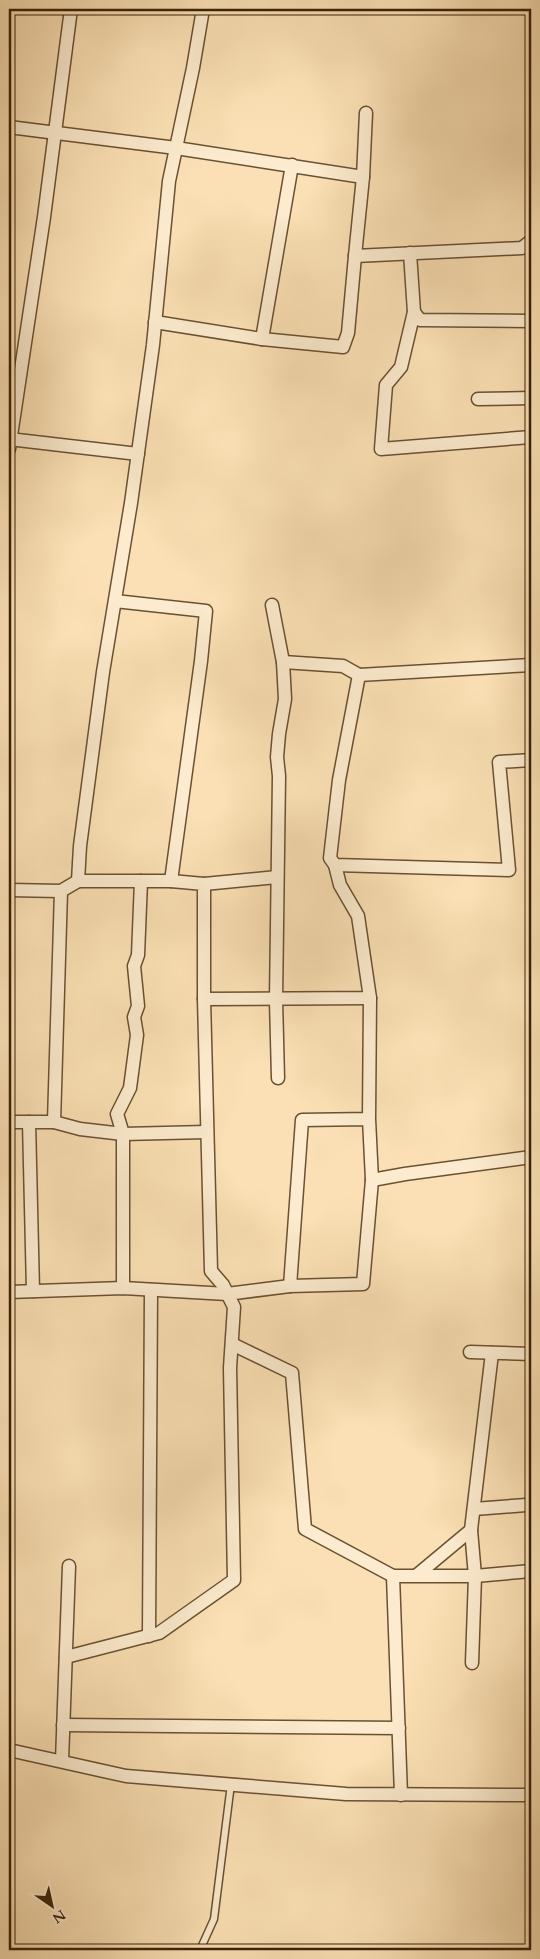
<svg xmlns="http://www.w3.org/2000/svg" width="540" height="1959" viewBox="0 0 540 1959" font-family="Cardo,serif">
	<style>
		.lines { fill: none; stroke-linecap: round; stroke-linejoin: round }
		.lane-casing { stroke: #695133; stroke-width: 9 }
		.street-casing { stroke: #695133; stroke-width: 15 }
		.lane { stroke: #fcebce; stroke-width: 6 }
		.street { stroke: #fcebce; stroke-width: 12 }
	</style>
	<rect width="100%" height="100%" fill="#fae0b4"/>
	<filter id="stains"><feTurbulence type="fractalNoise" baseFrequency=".004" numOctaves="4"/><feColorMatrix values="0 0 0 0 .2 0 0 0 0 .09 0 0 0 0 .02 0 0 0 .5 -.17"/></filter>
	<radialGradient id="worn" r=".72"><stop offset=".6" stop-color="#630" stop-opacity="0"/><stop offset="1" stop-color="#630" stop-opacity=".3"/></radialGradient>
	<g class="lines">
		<g class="lane-casing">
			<polyline id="lane" points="200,1950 214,1919 231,1784"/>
		</g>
		<g class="street-casing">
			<g id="street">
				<polyline points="366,113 363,177 355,256 522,248 531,241"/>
				<polyline points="9,127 176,148 363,177"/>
				<polyline points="410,253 414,312 420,320 531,321"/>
				<polyline points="414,312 401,367 386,385 381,449 531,437"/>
				<polyline points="155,322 262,339 343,347 348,333 355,256"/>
				<polyline points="262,339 292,165"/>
				<polyline points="478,399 531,398"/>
				<polyline points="9,439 138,454"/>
				<polyline points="9,449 44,217 71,9"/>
				<polyline points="115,601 206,611 201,661 171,881 78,881 80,846 103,672 131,503 153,345 169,181 193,68 203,9"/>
				<polyline points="272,605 283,662 285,699 279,734 277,757 279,776 276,1000 278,1078"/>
				<polyline points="283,662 343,666 359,675"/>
				<polyline points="531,665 359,675 339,780 330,858 335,865 509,870 499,762 531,760"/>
				<polyline points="171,881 204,884 204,999 370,998 358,916 340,885 335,865"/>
				<polyline points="204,884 277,877"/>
				<polyline points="9,890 61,891 78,881"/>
				<polyline points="369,1119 302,1120 290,1286 363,1284 372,1180 369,1119 370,998"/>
				<polyline points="9,1122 54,1122 80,1129 123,1134 206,1132"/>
				<polyline points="29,1122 33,1291"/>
				<polyline points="54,1122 61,891"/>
				<polyline points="372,1180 405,1174 531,1157"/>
				<polyline points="123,1288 123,1134 117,1114 130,1088 137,1035 134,1017 138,1006 134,966 138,955 141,881"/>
				<polyline points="9,1292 123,1288 227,1294 290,1286"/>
				<polyline points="232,1344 292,1373 305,1529 393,1576 475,1576 531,1571"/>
				<polyline points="470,1352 531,1354"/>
				<polyline points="474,1509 526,1505"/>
				<polyline points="417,1575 471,1530"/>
				<polyline points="393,1576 401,1795"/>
				<polyline points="149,1636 151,1290"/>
				<polyline points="66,1657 159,1633 234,1580 230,1368 234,1307 223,1285 211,1271 204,999"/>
				<polyline points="472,1663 475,1576 471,1530 492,1353"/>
				<polyline points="63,1725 399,1728"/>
				<polyline points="9,1750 126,1776 346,1794 531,1795"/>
				<polyline points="62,1761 69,1566"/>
			</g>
		</g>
		<use href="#lane" class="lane"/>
		<use href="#street" class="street"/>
	</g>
	<rect width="540" height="1959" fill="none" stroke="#fae0b4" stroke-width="30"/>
	<rect x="10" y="10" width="520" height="1939" fill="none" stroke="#392108" stroke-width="2.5"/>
	<rect x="15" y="15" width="510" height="1929" fill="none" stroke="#392108"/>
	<g transform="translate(52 1906) rotate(146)" stroke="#fcebce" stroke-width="4" paint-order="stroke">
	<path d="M0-4L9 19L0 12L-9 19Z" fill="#392108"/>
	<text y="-8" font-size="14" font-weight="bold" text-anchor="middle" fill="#392108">N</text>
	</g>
	<rect width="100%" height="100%" filter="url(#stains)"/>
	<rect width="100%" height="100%" fill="url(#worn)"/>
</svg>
